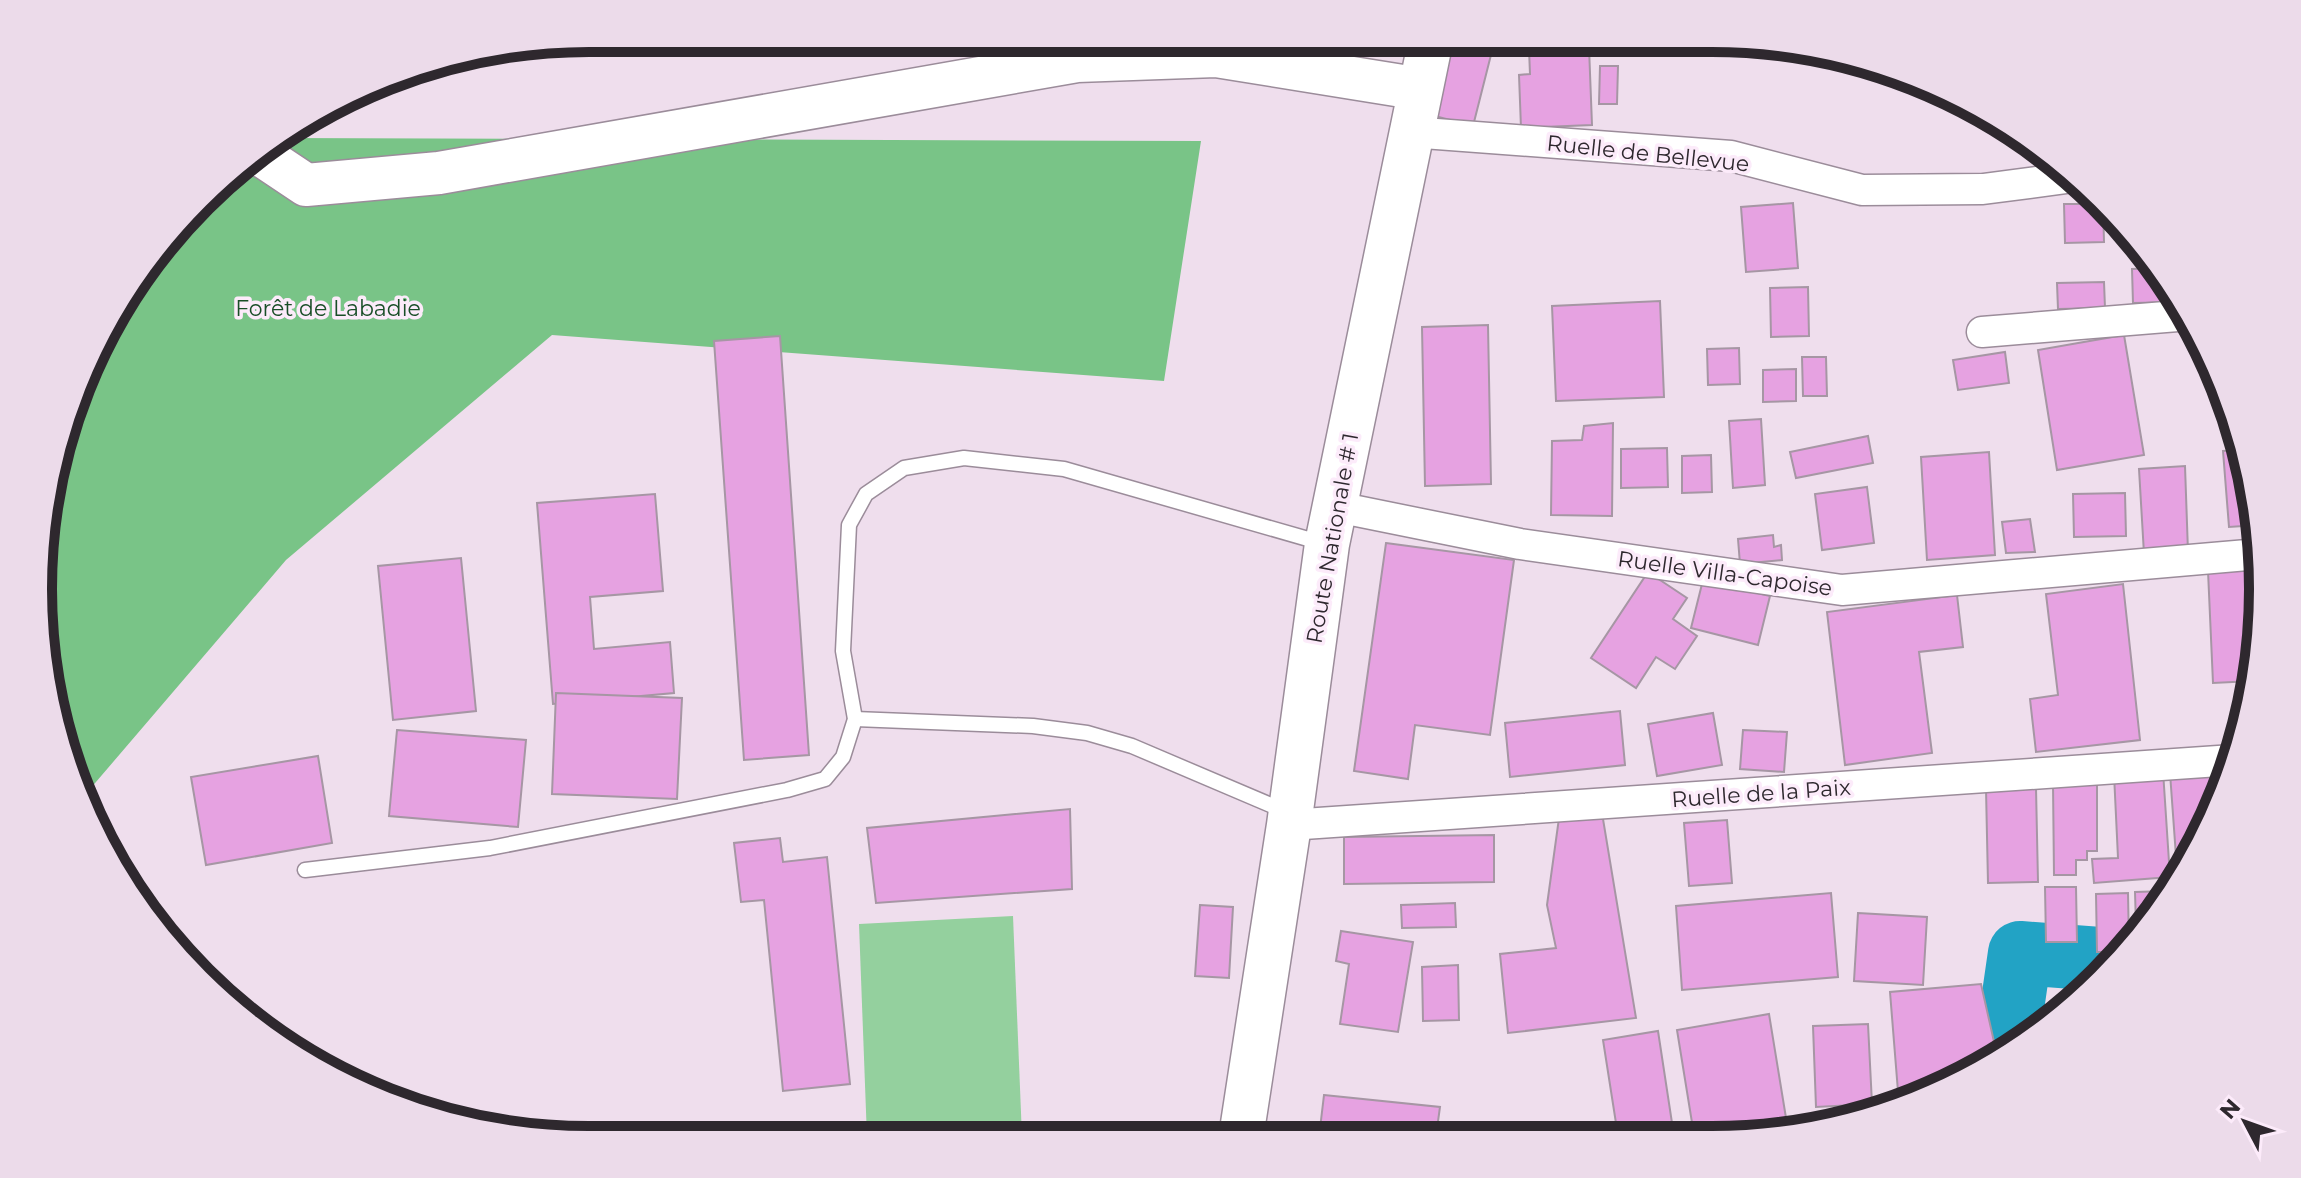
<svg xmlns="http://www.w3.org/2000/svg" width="2301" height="1178" viewBox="0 0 2301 1178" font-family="Montserrat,sans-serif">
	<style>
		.green { fill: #94d09e }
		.forest { fill: #79c487 }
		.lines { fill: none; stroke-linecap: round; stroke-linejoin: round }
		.river { stroke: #22a3c5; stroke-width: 64 }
		.building { fill: #e6a2e1; stroke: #a696a4; stroke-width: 2 }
		.lane-casing { stroke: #9b8c9a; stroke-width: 17 }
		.street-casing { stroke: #9b8c9a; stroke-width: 33 }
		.secondary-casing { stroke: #9b8c9a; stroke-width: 45 }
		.primary-casing { stroke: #9b8c9a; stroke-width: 47 }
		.lane { stroke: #fff; stroke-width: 14 }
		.street { stroke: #fff; stroke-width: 30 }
		.secondary { stroke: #fff; stroke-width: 42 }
		.primary { stroke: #fff; stroke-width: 44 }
		.labels { text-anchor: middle; stroke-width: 7; stroke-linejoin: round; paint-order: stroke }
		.street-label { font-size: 22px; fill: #2e282e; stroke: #fcebfa }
		.park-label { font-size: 22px; fill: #194e27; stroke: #fcebfa }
		.rim { fill: none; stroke: #2e282e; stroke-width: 10 }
	</style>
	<rect width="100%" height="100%" fill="#efdeed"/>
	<polygon class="green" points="1013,916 1022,1137 867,1138 859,924"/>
	<polygon class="forest" points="280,138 1201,141 1164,381 552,335 286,560 84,796 43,660 49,481 112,313 175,225 253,152"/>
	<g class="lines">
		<polyline class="river" points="2006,1050 2020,953 2113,960"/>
	</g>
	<g class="building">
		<polygon points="1449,39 1495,39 1473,126 1431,115"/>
		<polygon points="1589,47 1592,125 1521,128 1519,75 1530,74 1529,49"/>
		<polygon points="1600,66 1618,66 1617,104 1599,104"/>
		<polygon points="1793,203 1798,268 1746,272 1741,207"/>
		<polygon points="2064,204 2103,204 2104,242 2065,243"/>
		<polygon points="2157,268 2181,302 2133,303 2132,269"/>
		<polygon points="2104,282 2105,308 2058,309 2057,283"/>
		<polygon points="1808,287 1809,336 1771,337 1770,288"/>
		<polygon points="1660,301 1664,397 1556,401 1552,306"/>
		<polygon points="1488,325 1491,484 1425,486 1422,327"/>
		<polygon points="2124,335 2144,455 2057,470 2038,350"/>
		<polygon points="780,336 809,755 744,760 714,341"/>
		<polygon points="1739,348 1740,384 1708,385 1707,349"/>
		<polygon points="2005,352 2009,383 1958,390 1953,360"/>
		<polygon points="1802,357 1826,357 1827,396 1803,396"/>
		<polygon points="1796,369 1796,401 1763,402 1763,370"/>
		<polygon points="1761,419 1765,485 1733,488 1729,421"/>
		<polygon points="1613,423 1612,516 1551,515 1552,441 1582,440 1584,426"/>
		<polygon points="1868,436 1873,463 1796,478 1790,452"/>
		<polygon points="1667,448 1668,487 1621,488 1621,449"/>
		<polygon points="2243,450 2258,525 2229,527 2223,451"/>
		<polygon points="1989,452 1995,555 1927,560 1921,457"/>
		<polygon points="1711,455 1712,492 1682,493 1682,456"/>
		<polygon points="2185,466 2188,552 2144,554 2139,469"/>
		<polygon points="1867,487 1874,543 1822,550 1815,494"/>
		<polygon points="2125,493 2126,536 2074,537 2073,494"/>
		<polygon points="655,494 663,591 590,597 594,649 670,642 674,693 553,704 537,503"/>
		<polygon points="2030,519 2035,552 2006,553 2002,522"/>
		<polygon points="1773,535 1774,547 1781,545 1782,560 1740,564 1738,539"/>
		<polygon points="1386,543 1514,560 1490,735 1415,725 1408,779 1354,771"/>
		<polygon points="461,558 476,711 393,720 378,566"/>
		<polygon points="2260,568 2262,625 2253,681 2213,683 2208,571"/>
		<polygon points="1648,572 1687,598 1673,619 1697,636 1675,669 1656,657 1636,688 1591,658"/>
		<polygon points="1703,580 1770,596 1758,645 1691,628"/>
		<polygon points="2123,584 2140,740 2036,752 2030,699 2058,695 2046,594"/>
		<polygon points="1957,595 1963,647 1919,652 1932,753 1845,765 1827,612"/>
		<polygon points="556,693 682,698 677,799 552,794"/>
		<polygon points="1620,711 1625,765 1510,777 1505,723"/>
		<polygon points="1713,713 1722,765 1657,776 1648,724"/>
		<polygon points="397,730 526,740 518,827 389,816"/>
		<polygon points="1743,730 1787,732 1784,772 1740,769"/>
		<polygon points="318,756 332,843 206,865 191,777"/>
		<polygon points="2219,769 2221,794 2206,832 2183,869 2177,870 2170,773"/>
		<polygon points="2163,771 2170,877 2094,883 2092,859 2118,858 2114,774"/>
		<polygon points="2053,784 2097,784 2097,851 2087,851 2087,860 2076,860 2076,875 2054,875"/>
		<polygon points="2036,788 2038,882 1988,883 1986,789"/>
		<polygon points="1070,809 1072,889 876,903 867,828"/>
		<polygon points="1559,818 1603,819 1636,1018 1508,1033 1500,954 1556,948 1547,905"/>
		<polygon points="1727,820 1732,883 1689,886 1684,823"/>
		<polygon points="1494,835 1494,882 1344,884 1344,837"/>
		<polygon points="780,838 783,862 827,857 850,1084 783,1091 764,900 741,902 734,843"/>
		<polygon points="2045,887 2076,887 2077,942 2046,942"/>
		<polygon points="2166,891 2149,925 2136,926 2135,892"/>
		<polygon points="1831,893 1838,977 1682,990 1676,906"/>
		<polygon points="2128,893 2129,945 2122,952 2097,952 2096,894"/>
		<polygon points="1455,903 1456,927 1402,928 1401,905"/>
		<polygon points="1200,905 1233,907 1229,978 1195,976"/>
		<polygon points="1858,913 1927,917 1923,985 1854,981"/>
		<polygon points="1341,931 1413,942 1398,1032 1340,1024 1349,964 1336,961"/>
		<polygon points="1458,965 1459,1020 1423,1021 1422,967"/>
		<polygon points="1981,984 1997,1055 1922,1098 1899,1104 1890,992"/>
		<polygon points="1769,1014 1787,1124 1719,1135 1694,1135 1677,1030"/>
		<polygon points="1868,1024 1872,1104 1816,1107 1813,1026"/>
		<polygon points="1658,1031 1674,1136 1618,1136 1603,1040"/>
		<polygon points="1324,1095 1440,1107 1436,1136 1319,1137"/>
	</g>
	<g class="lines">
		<g class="lane-casing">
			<g id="lane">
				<polyline points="855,719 1033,726 1087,733 1132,746 1287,812"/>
				<polyline points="305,870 490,848 787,790 825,779 843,757 855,719 843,651 849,525 866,494 904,468 964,458 1064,469 1322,543"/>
			</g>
		</g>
		<g class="street-casing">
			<g id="street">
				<polyline points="1410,132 1731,156 1862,190 1983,189 2074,177"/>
				<polyline points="1982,332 2190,315"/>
				<polyline points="1337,507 1520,544 1842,590 2259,554"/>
				<polyline points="1289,825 2233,760"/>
			</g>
		</g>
		<g class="secondary-casing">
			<polyline id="secondary" points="255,151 306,185 439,173 1077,61 1216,56 1421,89"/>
		</g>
		<g class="primary-casing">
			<polyline id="primary" points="1241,1137 1289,825 1327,544 1431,39"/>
		</g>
		<use href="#lane" class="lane"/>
		<use href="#street" class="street"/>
		<use href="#secondary" class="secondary"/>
		<use href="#primary" class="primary"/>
	</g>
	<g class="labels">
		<g class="street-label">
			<text transform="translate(1648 153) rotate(6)" y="8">Ruelle de Bellevue</text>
			<text transform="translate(1332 538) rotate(-80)" y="8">Route Nationale # 1</text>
			<text transform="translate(1725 573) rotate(8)" y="8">Ruelle Villa-Capoise</text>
			<text transform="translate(1761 793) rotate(-4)" y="8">Ruelle de la Paix</text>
		</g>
		<g class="park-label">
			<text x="328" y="316">Forêt de Labadie</text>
		</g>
	</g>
	<path d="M0 0H2301V1178H0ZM589 52H1712A537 537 0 0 1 2249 589V589A537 537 0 0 1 1712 1126H589A537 537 0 0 1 52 589V589A537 537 0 0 1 589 52Z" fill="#ecdbea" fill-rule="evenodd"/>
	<path class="rim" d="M589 52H1712A537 537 0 0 1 2249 589V589A537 537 0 0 1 1712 1126H589A537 537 0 0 1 52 589V589A537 537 0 0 1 589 52Z"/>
	<g transform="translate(2245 1122) rotate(311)" stroke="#fcebfa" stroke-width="6" paint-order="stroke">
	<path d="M0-6L14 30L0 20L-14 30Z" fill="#2e282e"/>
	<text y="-12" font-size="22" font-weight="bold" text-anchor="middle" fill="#2e282e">N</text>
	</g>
</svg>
